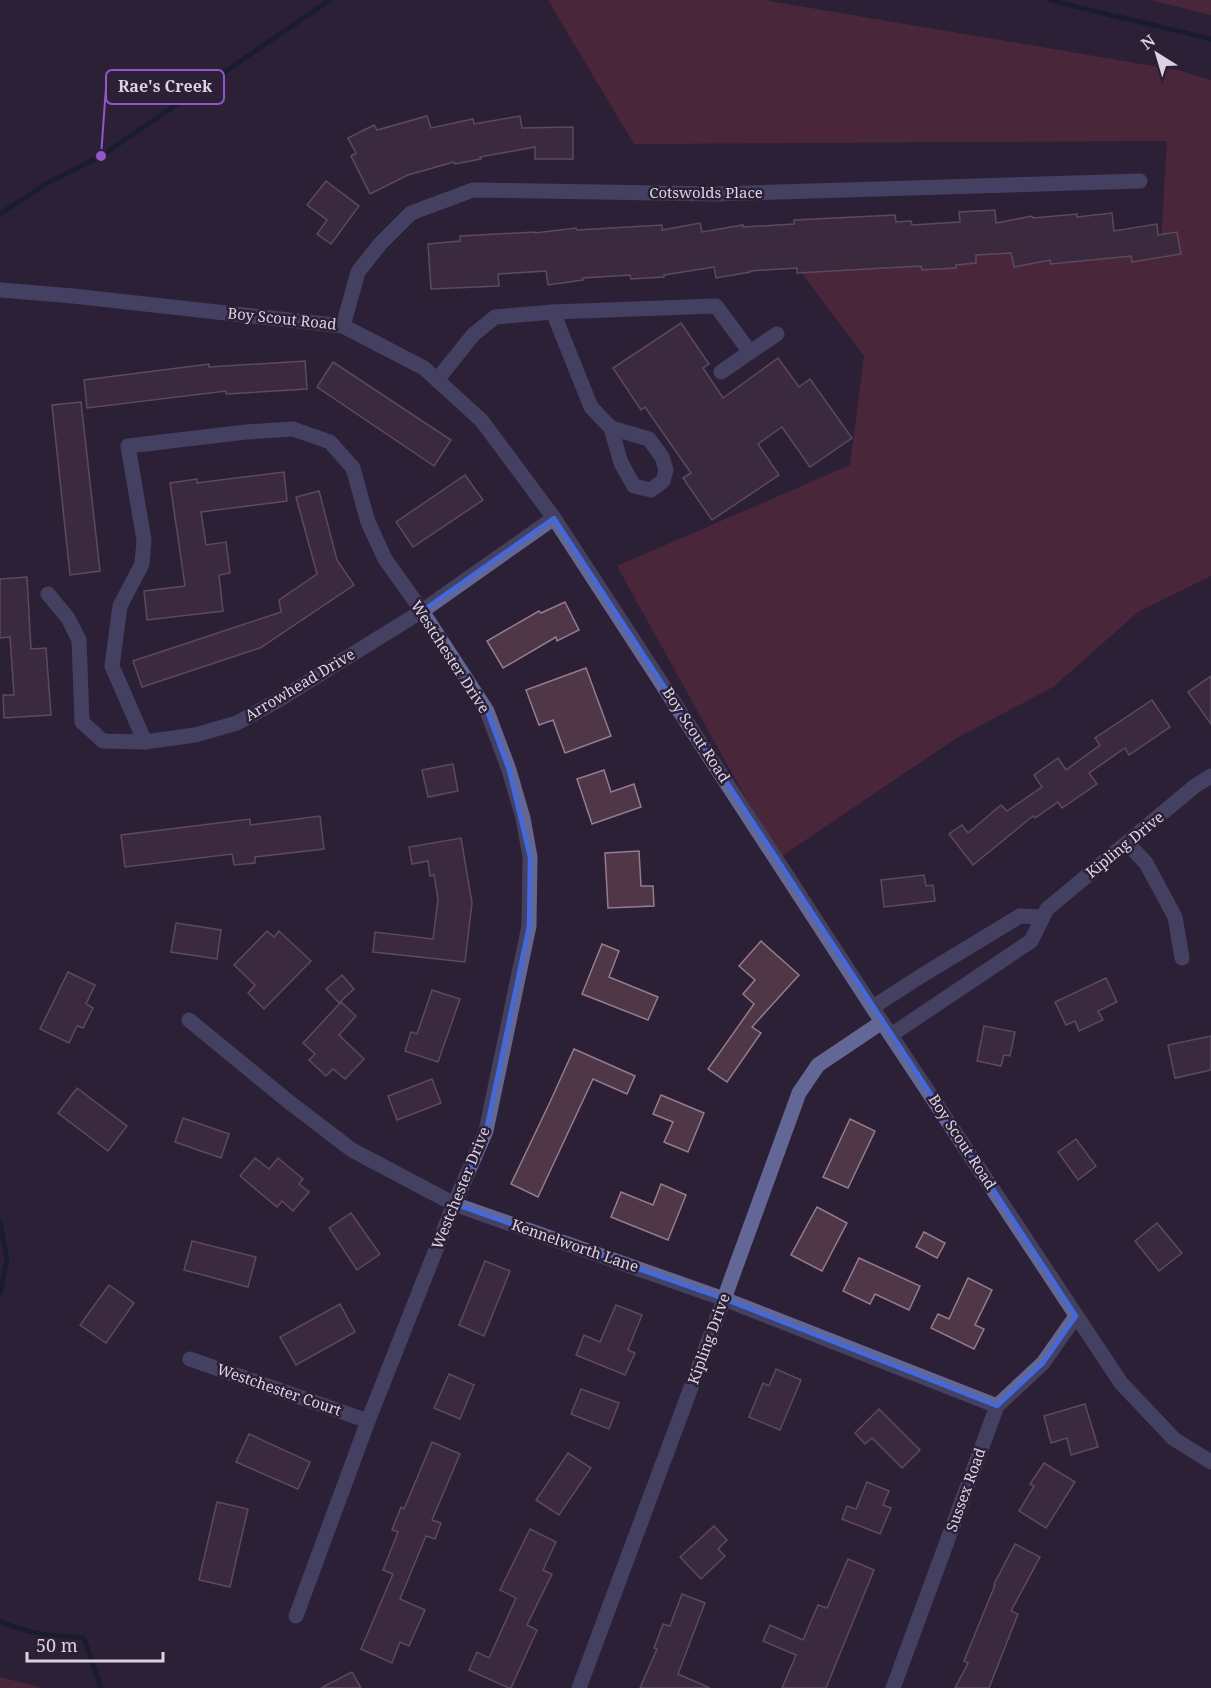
<svg xmlns="http://www.w3.org/2000/svg" width="1211" height="1688" viewBox="0 0 1211 1688" font-family="'Noto Serif',serif">
	<style>
		.green { fill: #6e2e3d }
		.lines { fill: none; stroke-linecap: round; stroke-linejoin: round }
		.stream { stroke: #041525; stroke-width: 5 }
		.building { fill: #4f3748; stroke: #967b8d; stroke-width: 1.5 }
		.minor { stroke: #626796; stroke-width: 15 }
		.marked { fill: none; stroke: #4369da; stroke-width: 4.5; stroke-linejoin: round }
		.labels { text-anchor: middle; stroke-width: 5; stroke-linejoin: round; paint-order: stroke }
		.street-label { font-size: 15px; fill: #dbd3e2; stroke: #2c2036 }
		.leader { fill: none; stroke: #9356c8; stroke-width: 2 }
		.callout-dot { fill: #9356c8; stroke: #2c2036; stroke-width: 2 }
		.callout { fill: #2c2036; stroke: #9356c8; stroke-width: 2 }
		.callout-label { font-size: 16px; text-anchor: middle; font-weight: bold; fill: #dbd3e2 }
	</style>
	<rect width="100%" height="100%" fill="#2c2036"/>
	<g class="green">
		<polygon points="548,0 763,0 1177,70 1211,80 1211,576 1138,612 1053,687 955,739 779,858 617,566 850,465 864,356 794,263 1161,242 1167,141 634,144"/>
		<polygon points="1151,0 1211,0 1211,15"/>
		<polygon points="0,1677 39,1687 40,1688 0,1688"/>
	</g>
	<g class="lines">
		<g class="stream">
			<polyline points="1049,0 1211,39"/>
			<polyline points="0,214 49,182 101,156 330,0"/>
			<polyline points="0,1222 7,1260 0,1293"/>
			<path d="M0,1621c26,13 55,15 84,17l17,50"/>
		</g>
	</g>
	<g class="building">
		<polygon points="427,116 431,128 473,119 474,124 520,116 522,128 573,127 573,159 535,159 535,147 480,157 481,159 455,164 454,162 408,175 370,194 351,156 356,153 348,138 374,125 377,130"/>
		<polygon points="326,181 359,206 331,244 317,234 327,220 307,205"/>
		<polygon points="995,210 996,223 1032,216 1033,218 1077,214 1077,217 1112,213 1114,231 1157,224 1158,235 1177,232 1181,254 1132,262 1131,256 1051,264 1050,260 1014,267 1011,253 976,255 976,263 956,265 956,268 922,270 921,266 797,273 797,268 750,271 750,272 716,278 714,267 664,275 664,277 631,279 630,275 583,278 583,280 548,285 546,271 498,274 499,286 431,289 428,244 460,241 460,236 535,232 535,233 576,228 577,230 662,225 662,230 700,223 702,232 743,225 743,227 794,224 794,220 895,215 896,222 911,221 912,225 960,222 959,212"/>
		<polygon points="681,323 709,364 703,368 723,398 778,358 799,387 810,379 852,438 810,467 782,427 758,444 779,475 712,520 683,478 691,473 645,407 641,410 613,368"/>
		<polygon points="305,361 307,389 226,394 226,391 87,408 84,380 209,364 209,367"/>
		<polygon points="333,362 451,440 434,466 317,387"/>
		<polygon points="81,402 100,571 70,575 52,405"/>
		<polygon points="284,472 287,501 201,512 206,545 226,542 230,573 219,575 223,611 147,620 144,591 185,586 170,483 197,479 197,483"/>
		<polygon points="465,475 483,500 413,547 396,522"/>
		<polygon points="319,491 337,560 354,585 260,648 142,687 133,661 281,612 279,600 317,574 296,497"/>
		<polygon points="27,577 31,649 46,648 51,715 4,718 3,695 14,695 10,637 0,638 0,579"/>
		<polygon points="565,602 579,630 557,641 556,637 503,668 487,641 539,611 541,613"/>
		<polygon points="586,668 611,736 565,753 553,720 539,725 526,690"/>
		<polygon points="1211,676 1211,724 1188,692"/>
		<polygon points="1152,700 1170,727 1129,755 1125,748 1089,773 1097,784 1062,808 1058,802 1035,818 1033,816 973,865 949,834 962,825 968,833 1001,805 1007,811 1042,787 1034,775 1058,758 1066,770 1100,745 1095,738"/>
		<polygon points="453,764 458,791 428,797 422,770"/>
		<polygon points="604,770 611,792 634,784 641,807 592,824 577,779"/>
		<polygon points="320,816 324,849 255,857 255,863 234,865 232,854 125,867 121,835 250,819 250,825"/>
		<polygon points="461,838 472,903 465,962 373,952 375,932 433,939 438,899 434,875 430,876 428,861 412,864 409,847"/>
		<polygon points="639,851 641,886 653,886 654,906 608,908 605,853"/>
		<polygon points="924,875 926,886 933,885 935,901 884,907 881,880"/>
		<polygon points="176,923 221,930 217,959 171,952"/>
		<polygon points="267,931 274,937 279,931 311,961 264,1009 248,993 255,985 234,965"/>
		<polygon points="761,941 799,975 752,1027 761,1033 727,1082 708,1069 754,1004 743,994 755,980 739,966"/>
		<polygon points="602,944 619,951 609,977 658,997 648,1020 582,994"/>
		<polygon points="68,972 95,985 86,1004 93,1008 83,1028 77,1026 69,1043 40,1029"/>
		<polygon points="342,975 354,989 339,1003 326,989"/>
		<polygon points="1106,978 1117,1002 1098,1011 1103,1020 1079,1031 1075,1021 1066,1025 1055,1002"/>
		<polygon points="432,990 460,999 438,1062 405,1051 411,1032 417,1034"/>
		<polygon points="341,1002 356,1016 339,1035 364,1059 345,1079 333,1069 326,1076 309,1060 315,1054 303,1043"/>
		<polygon points="984,1026 1015,1032 1010,1056 1004,1055 1001,1066 977,1061"/>
		<polygon points="1211,1036 1211,1070 1175,1078 1168,1045"/>
		<polygon points="574,1049 635,1076 627,1094 593,1079 538,1197 511,1184 550,1102"/>
		<polygon points="432,1079 441,1103 397,1120 388,1096"/>
		<polygon points="77,1088 127,1126 108,1151 58,1113"/>
		<polygon points="661,1095 704,1113 688,1152 664,1142 673,1122 653,1114"/>
		<polygon points="183,1118 229,1134 221,1158 175,1142"/>
		<polygon points="850,1119 875,1131 848,1188 823,1177"/>
		<polygon points="1076,1139 1096,1166 1078,1180 1058,1152"/>
		<polygon points="255,1158 269,1169 278,1158 303,1179 299,1184 309,1192 293,1211 282,1201 277,1207 240,1176"/>
		<polygon points="661,1184 686,1195 668,1240 611,1217 621,1192 653,1205"/>
		<polygon points="817,1207 847,1223 822,1271 791,1255"/>
		<polygon points="351,1213 380,1254 357,1270 329,1228"/>
		<polygon points="1157,1223 1182,1253 1159,1271 1135,1241"/>
		<polygon points="924,1232 945,1243 937,1258 916,1247"/>
		<polygon points="192,1241 256,1257 248,1287 184,1270"/>
		<polygon points="859,1258 920,1286 909,1310 875,1294 870,1304 843,1291"/>
		<polygon points="485,1261 510,1271 484,1336 459,1325"/>
		<polygon points="968,1278 992,1290 975,1325 984,1329 974,1349 931,1328 938,1314 949,1319"/>
		<polygon points="109,1285 134,1303 106,1343 80,1325"/>
		<polygon points="340,1304 355,1332 296,1365 280,1337"/>
		<polygon points="616,1305 642,1315 628,1350 635,1353 625,1375 576,1355 584,1335 600,1342"/>
		<polygon points="776,1369 801,1380 780,1430 749,1417 763,1383 769,1386"/>
		<polygon points="449,1374 474,1385 460,1419 434,1408"/>
		<polygon points="581,1389 619,1403 609,1429 571,1414"/>
		<polygon points="1085,1404 1098,1447 1071,1455 1067,1438 1051,1443 1044,1416"/>
		<polygon points="879,1409 920,1450 902,1468 872,1438 865,1444 855,1433"/>
		<polygon points="249,1434 310,1462 298,1489 236,1462"/>
		<polygon points="432,1442 460,1454 432,1520 441,1523 435,1539 426,1536 400,1599 425,1610 409,1646 400,1642 392,1663 361,1649 393,1574 383,1570 398,1532 392,1530 401,1507 404,1509"/>
		<polygon points="568,1453 591,1468 559,1515 536,1500"/>
		<polygon points="1044,1463 1075,1482 1046,1528 1019,1511 1034,1486 1030,1484"/>
		<polygon points="867,1482 889,1491 883,1505 891,1508 880,1534 842,1519 847,1506 856,1509"/>
		<polygon points="217,1502 248,1509 230,1587 199,1580"/>
		<polygon points="714,1526 727,1540 718,1549 725,1556 701,1579 680,1557"/>
		<polygon points="530,1529 556,1542 543,1570 552,1574 527,1625 537,1630 511,1688 509,1688 469,1670 477,1652 489,1658 516,1598 500,1590"/>
		<polygon points="1015,1544 1040,1557 1011,1611 1018,1614 989,1688 955,1688 968,1663 964,1661 995,1585 994,1584"/>
		<polygon points="848,1559 874,1570 826,1688 782,1688 796,1655 763,1641 770,1625 803,1640 818,1605 827,1608"/>
		<polygon points="682,1594 705,1603 678,1674 710,1688 640,1688 657,1649 654,1648 663,1624 670,1626"/>
		<polygon points="352,1672 361,1688 321,1688"/>
	</g>
	<g class="lines">
		<g class="minor">
			<polyline points="0,290 73,296 343,326 424,368 482,421 554,518 882,1022 1121,1383 1174,1439 1211,1462"/>
			<polyline points="553,312 716,306 750,352 721,372"/>
			<polyline points="343,326 358,272 380,244 411,213 473,190 717,194 1140,181"/>
			<polyline points="750,352 777,334"/>
			<polyline points="437,380 473,335 495,317 553,312 591,407 611,428 649,439 662,457 666,470 663,481 651,490 634,486 621,463 611,428"/>
			<polyline points="48,594 68,618 79,640 82,722 103,741 145,742 195,735 237,723 277,701 422,611 554,518"/>
			<polyline points="145,742 112,666 120,606 142,564 144,540 128,446 246,432 293,429 330,442 353,468 368,522 385,559 422,611 487,711 509,770 523,818 530,857 529,926 486,1131 454,1204 368,1421 296,1616"/>
			<polyline points="1127,843 1146,863 1175,917 1182,958"/>
			<polyline points="873,1007 921,976 1020,916 1042,917"/>
			<polyline points="189,1020 289,1102 352,1150 454,1204 724,1299 997,1406"/>
			<polyline points="891,1035 1031,941 1047,909 1195,786 1211,776"/>
			<polyline points="190,1359 368,1421"/>
			<polyline points="579,1688 724,1299 799,1093 818,1065 882,1022"/>
			<polyline points="893,1688 997,1406 1043,1363 1076,1316"/>
		</g>
	</g>
	<path d="M0 0H1211V1688H0ZM554,518l522,798 -33,47 -46,43 -273,-107 -270,-95 32,-73 43,-205 1,-69 -21,-87 -22,-59 -65,-100z" fill="#2c2036" fill-opacity=".55" fill-rule="evenodd"/>
	<path class="marked" d="M554,518l522,798 -33,47 -46,43 -273,-107 -270,-95 32,-73 43,-205 1,-69 -21,-87 -22,-59 -65,-100z"/>
	<g class="labels">
		<g class="street-label">
			<text x="706" y="198">Cotswolds Place</text>
			<text transform="translate(282 319) rotate(6)" y="5">Boy Scout Road</text>
			<text transform="translate(450 657) rotate(57)" y="5">Westchester Drive</text>
			<text transform="translate(300 685) rotate(-31)" y="5">Arrowhead Drive</text>
			<text transform="translate(696 735) rotate(57)" y="5">Boy Scout Road</text>
			<text transform="translate(1125 845) rotate(-39)" y="5">Kipling Drive</text>
			<text transform="translate(962 1142) rotate(57)" y="5">Boy Scout Road</text>
			<text transform="translate(461 1188) rotate(-68)" y="5">Westchester Drive</text>
			<text transform="translate(575 1246) rotate(19)" y="5">Kennelworth Lane</text>
			<text transform="translate(709 1339) rotate(-70)" y="5">Kipling Drive</text>
			<text transform="translate(279 1390) rotate(19)" y="5">Westchester Court</text>
			<text transform="translate(966 1490) rotate(-70)" y="5">Sussex Road</text>
		</g>
	</g>
	<path class="leader" d="M101 156L106 87"/>
	<circle class="callout-dot" cx="101" cy="156" r="6"/>
	<rect class="callout" x="106" y="70" width="118" height="34" rx="6"/>
	<g class="callout-label">
		<text x="165" y="92">Rae's Creek</text>
	</g>
	<g transform="translate(1157 54) rotate(323)" stroke="#2c2036" stroke-width="4.5" paint-order="stroke">
	<path d="M0-4.5L10 22L0 15L-10 22Z" fill="#dbd3e2"/>
	<text y="-9" font-size="16" font-weight="bold" text-anchor="middle" fill="#dbd3e2">N</text>
	</g>
	<path d="M27 1652v9h136v-9" fill="none" stroke="#dbd3e2" stroke-width="3"/>
	<text x="36" y="1652" font-size="18" fill="#dbd3e2" stroke="#2c2036" stroke-width="4.5" paint-order="stroke">50 m</text>
</svg>
